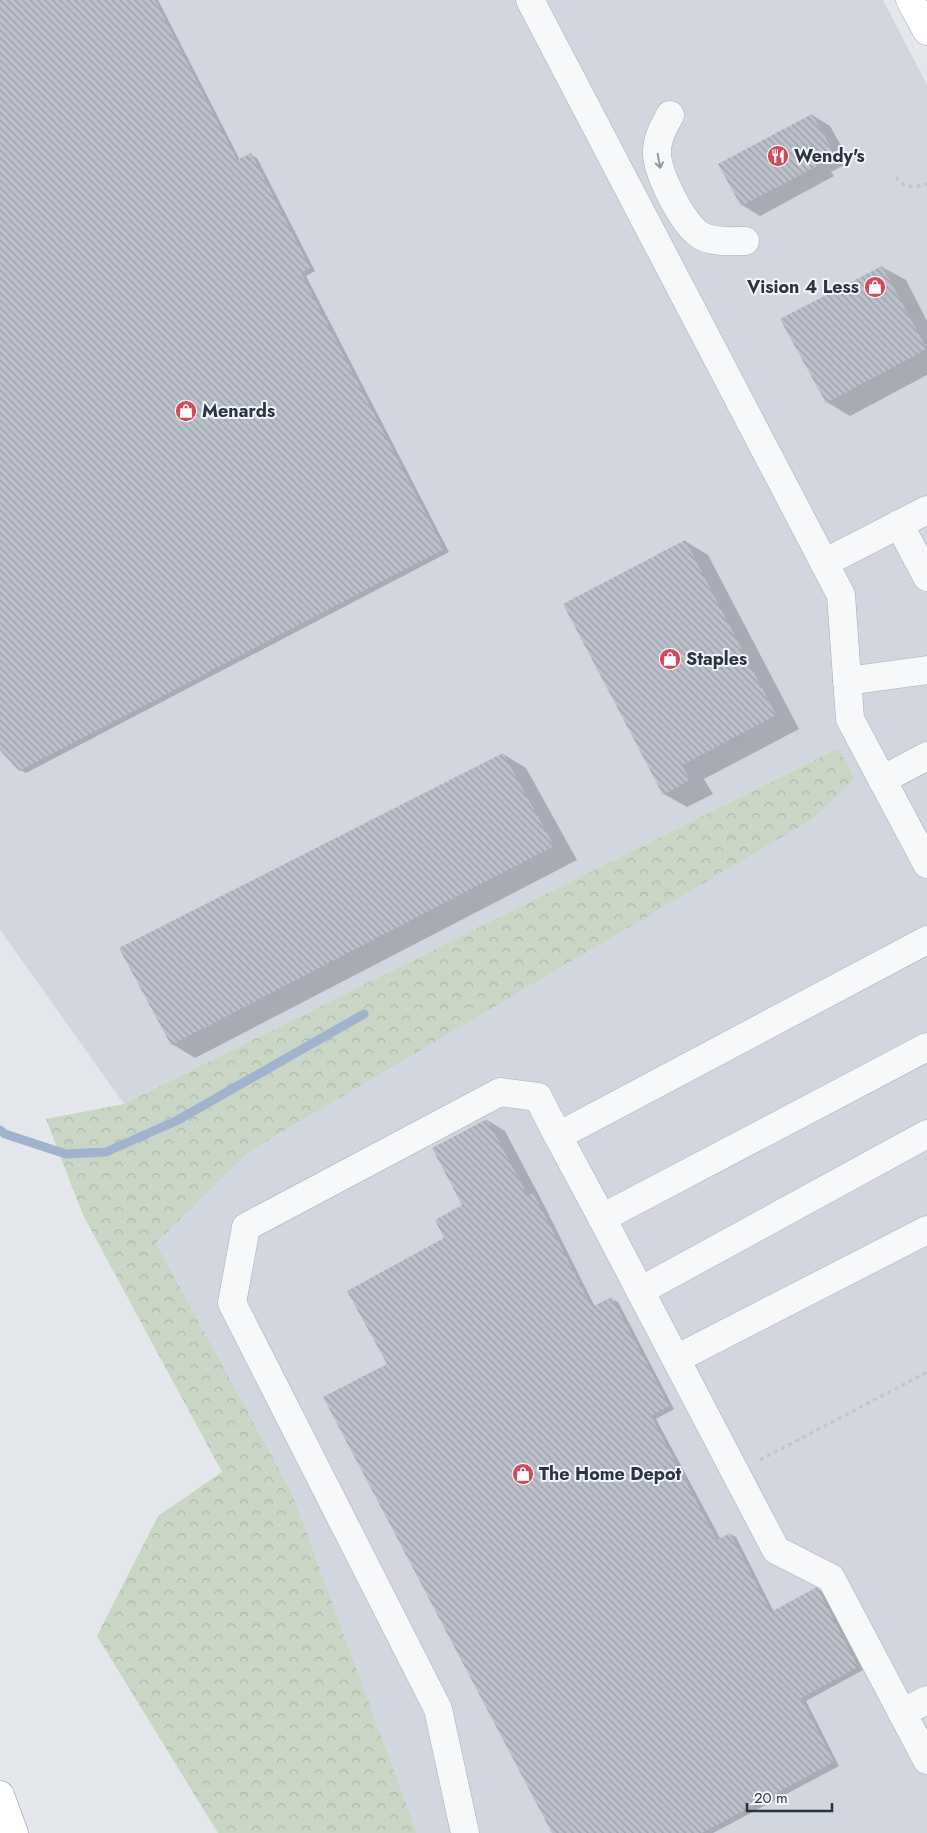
<svg xmlns="http://www.w3.org/2000/svg" width="927" height="1833" viewBox="0 0 927 1833" font-family="Jost,sans-serif">
	<style>
		.built { fill: #d2d6de }
		.forest { fill: url(#forest-crowns) }
		.shadow { fill: #0003 }
		.lines { fill: none; stroke-linecap: round; stroke-linejoin: round }
		.stream { stroke: #9fb4cc; stroke-width: 9 }
		.building { fill: url(#building-back-hatch) }
		.minor-casing { stroke: #a9aeb7; stroke-width: 29 }
		.major-casing { stroke: #a3abb8; stroke-width: 29 }
		.highway-casing { stroke: #8b94a3; stroke-width: 29 }
		.path { stroke: #c2c5cb; stroke-width: 3; stroke-dasharray: 4 4; stroke-linecap: butt }
		.minor { stroke: #f7f8fa; stroke-width: 28 }
		.major { stroke: #fff; stroke-width: 28 }
		.highway { stroke: #fff; stroke-width: 28 }
		.oneway { stroke: #9196a0 }
		.labels { text-anchor: middle; stroke-width: 4; stroke-linejoin: round; paint-order: stroke }
		.poi-label { font-size: 18px; font-weight: bold; fill: #2b3445; stroke: #f4f6f9; text-anchor: start }
	</style>
	<defs>
		<pattern id="forest-crowns" width="20" height="18" patternUnits="userSpaceOnUse" patternTransform="scale(1.25)"><rect width="20" height="18" fill="#c9d6c5"/><path d="M2 6a3 3 0 1 1 6 0M12 15a3 3 0 1 1 6 0" fill="none" stroke="#adb8ab"/></pattern>
		<pattern id="building-back-hatch" width="6" height="6" patternUnits="userSpaceOnUse" patternTransform="scale(1.25)"><rect width="6" height="6" fill="#bbc0ca"/><path d="M-1 5l2 2M0 0l6 6M5-1l2 2" fill="none" stroke="#989da6"/></pattern>
	</defs>
	<rect width="100%" height="100%" fill="#e4e7ec"/>
	<polygon class="built" points="0,0 883,0 927,85 927,1833 417,1833 292,1493 156,1243 250,1151 813,819 853,779 839,748 124,1104 0,930"/>
	<polygon class="forest" points="839,748 854,779 813,819 250,1151 156,1243 292,1493 417,1833 218,1833 97,1636 158,1516 222,1472 83,1215 46,1119 124,1104"/>
	<g class="shadow">
		<polygon points="0,0 158,0 240,160 251,155 257,158 315,271 306,276 449,552 26,773 20,770 0,748"/>
		<polygon points="812,115 830,126 850,162 831,172 834,176 760,216 742,205"/>
		<polygon points="882,267 906,280 927,321 927,375 850,416 827,402"/>
		<polygon points="685,541 708,555 799,729 704,779 713,794 687,807 664,794"/>
		<polygon points="503,754 526,768 577,860 195,1058 172,1044"/>
		<polygon points="487,1120 505,1131 544,1205 595,1307 612,1299 618,1302 674,1409 656,1419 721,1540 730,1534 736,1537 774,1612 817,1589 823,1592 863,1670 806,1701 839,1766 713,1833 554,1833 389,1364 464,1206"/>
	</g>
	<g class="lines">
		<polyline class="stream" points="0,1130 5,1134 66,1154 106,1152 176,1121 364,1014"/>
	</g>
	<g class="building">
		<polygon points="0,0 155,0 237,160 251,153 310,268 301,273 444,549 19,771 0,750"/>
		<polygon points="812,114 833,151 814,161 817,166 741,206 718,164"/>
		<polygon points="882,266 927,349 826,403 780,319"/>
		<polygon points="685,540 776,715 682,765 690,780 663,795 563,604"/>
		<polygon points="503,753 554,846 171,1045 119,948"/>
		<polygon points="487,1119 527,1194 534,1194 592,1307 612,1297 669,1406 651,1416 717,1540 730,1533 771,1612 817,1587 858,1667 801,1698 834,1762 702,1833 552,1833 323,1397 387,1364 347,1291 444,1238 435,1220 462,1205 432,1148"/>
	</g>
	<g class="lines">
		<g class="minor-casing">
			<g id="minor">
				<polyline points="530,0 841,595 850,719 927,864"/>
				<path d="M670,115c-7,13 -14,25 -13,40 2,21 25,68 43,80 12,8 31,6 45,6"/>
				<polyline points="899,524 927,577"/>
				<polyline points="824,563 927,510"/>
				<polyline points="847,681 927,670"/>
				<polyline points="882,780 927,756"/>
				<polyline points="927,940 558,1136 602,1218 927,1047"/>
				<polyline points="602,1218 776,1550 831,1578 927,1760"/>
				<polyline points="640,1291 927,1134"/>
				<polyline points="676,1359 927,1230"/>
				<polyline points="902,1713 927,1700"/>
				<polyline points="465,1833 438,1709 232,1303 246,1227 500,1092 538,1097 558,1136"/>
			</g>
		</g>
		<g class="major-casing">
			<polyline id="major" points="910,0 927,31"/>
		</g>
		<g class="highway-casing">
			<polyline id="highway" points="0,1795 14,1833"/>
		</g>
		<g class="path">
			<path d="M896,177c7,12 19,10 31,7"/>
			<polyline points="760,1460 927,1372"/>
		</g>
		<use href="#minor" class="minor"/>
		<use href="#major" class="major"/>
		<use href="#highway" class="highway"/>
	</g>
	<defs><path id="oneway-shaft" d="M-6 0H5M1.5-3L5.5 0L1.5 3" fill="none" stroke-width="1.6" stroke-linecap="round" stroke-linejoin="round" transform="scale(1.25)"/></defs>
	<use class="oneway" href="#oneway-shaft" transform="translate(659 161) rotate(79)"/>
	<defs>
		<g id="restaurant-disc" transform="scale(1.125)"><circle r="9.5" fill="#d1495b" stroke="#f4f6f9"/><path d="M-5-6h1v4h1v-4h1v4h1v-4h1v5L-1.5 .5V6h-2V.5L-5-1ZM5-6V6H3V1.5H1.5Q1.5-4 5-6Z" fill="#fff"/></g>
		<g id="shop-disc" transform="scale(1.125)"><circle r="9.5" fill="#d1495b" stroke="#f4f6f9"/><path d="M-5-2.5h2.3a2.7 3.5 0 0 1 5.4 0H5L5.5 6h-11ZM-1.5-2.5h3a1.5 2.3 0 0 0-3 0Z" fill="#fff"/></g>
	</defs>
	<g fill-rule="evenodd">
		<use href="#restaurant-disc" x="778" y="156"/>
		<use href="#shop-disc" x="875" y="287"/>
		<use href="#shop-disc" x="186" y="411"/>
		<use href="#shop-disc" x="670" y="659"/>
		<use href="#shop-disc" x="523" y="1474"/>
	</g>
	<g class="labels">
		<g class="poi-label">
			<text x="794" y="162">Wendy's</text>
			<text x="859" y="293" text-anchor="end">Vision 4 Less</text>
			<text x="202" y="417">Menards</text>
			<text x="686" y="665">Staples</text>
			<text x="539" y="1480">The Home Depot</text>
		</g>
	</g>
	<path d="M747 1803v8h85v-8" fill="none" stroke="#2b3445" stroke-width="2.5"/>
	<text x="754" y="1803" font-size="15" fill="#2b3445" stroke="#f4f6f9" stroke-width="4" paint-order="stroke">20 m</text>
</svg>
